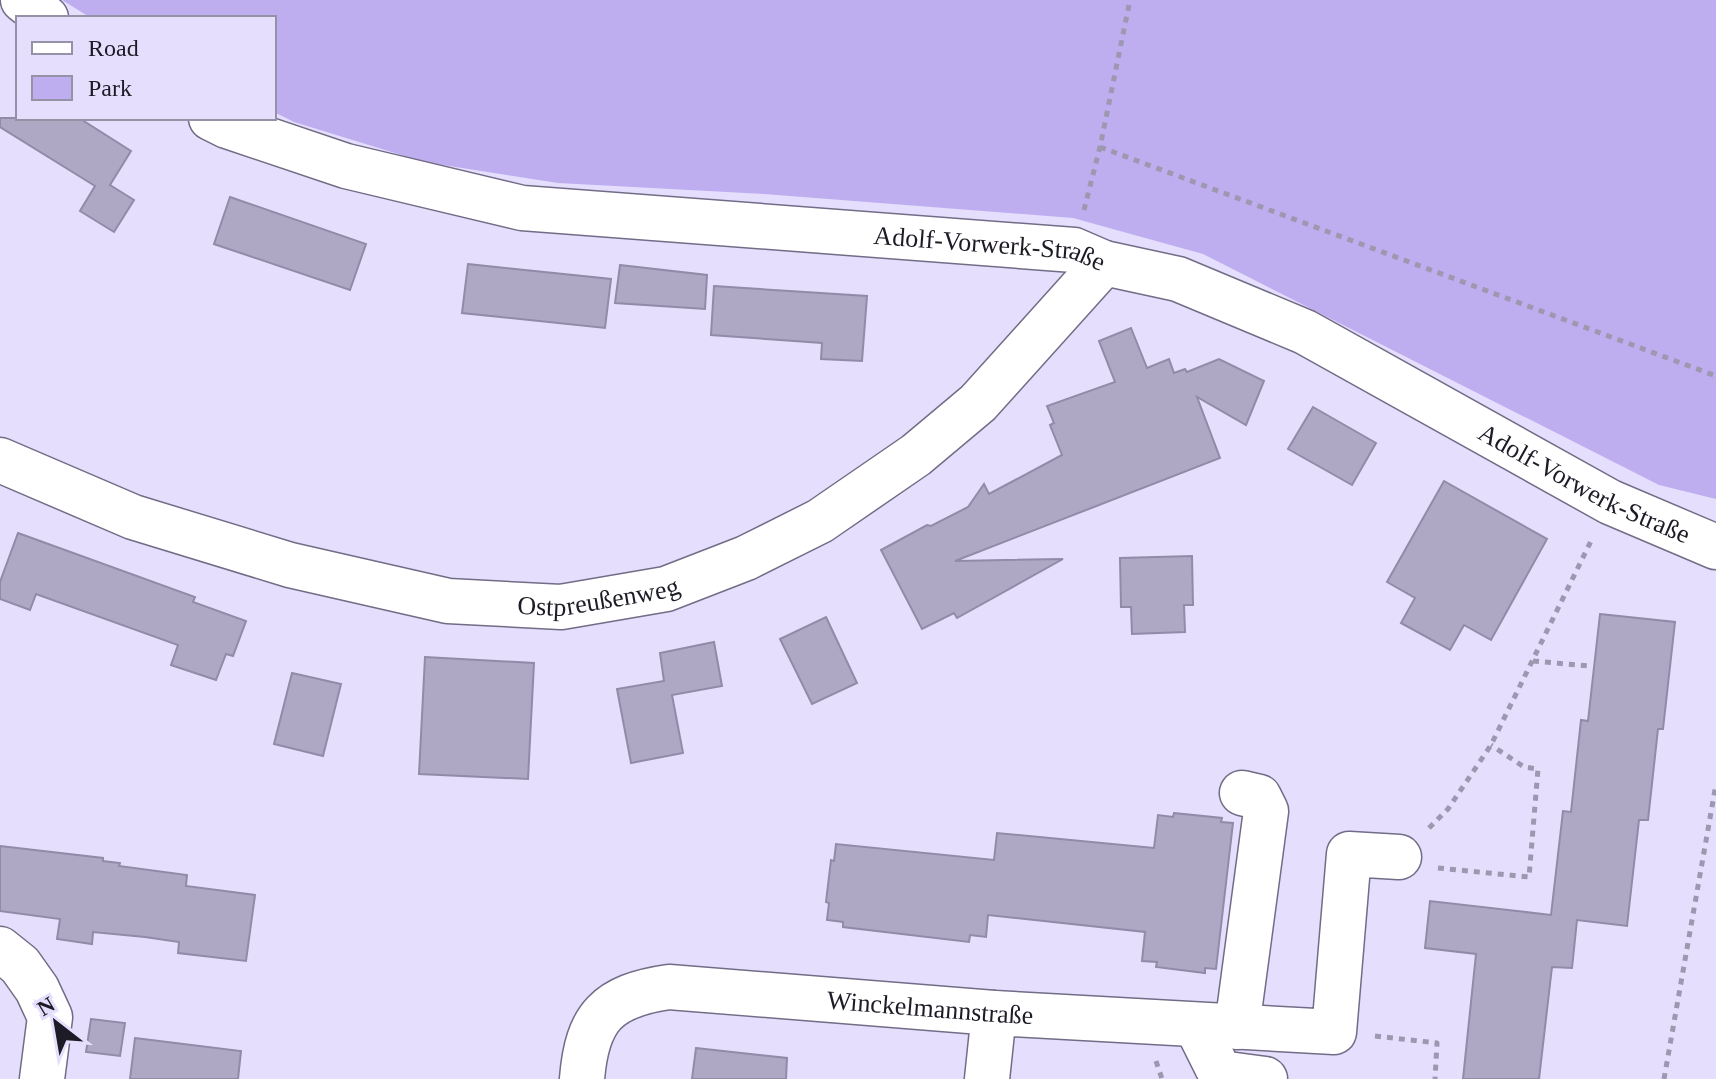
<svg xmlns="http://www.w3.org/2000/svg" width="1716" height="1079" viewBox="0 0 1716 1079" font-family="'Times New Roman',serif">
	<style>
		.green { fill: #beaef0 }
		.building { fill: #aea8c4; stroke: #918ba7; stroke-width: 2 }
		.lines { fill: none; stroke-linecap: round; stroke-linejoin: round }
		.minor-casing { stroke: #726c86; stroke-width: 47 }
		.path { stroke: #9d98b0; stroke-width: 5; stroke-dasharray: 6 6; stroke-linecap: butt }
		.minor { stroke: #fff; stroke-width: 44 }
		.labels { text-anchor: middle; stroke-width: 7; stroke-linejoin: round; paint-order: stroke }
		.street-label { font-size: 26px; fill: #1d1b26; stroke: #e5dffd }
	</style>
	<rect width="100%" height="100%" fill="#e5dffd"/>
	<polygon class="green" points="62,0 1716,0 1716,499 1659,485 1203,254 1073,218 764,194 558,183 424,162 294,122 274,112 274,18 91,18"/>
	<g class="building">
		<polygon points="0,118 79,118 131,151 110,185 134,200 114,232 80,211 95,186 0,127"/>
		<polygon points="230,197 366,244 350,290 214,244"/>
		<polygon points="468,264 611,279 605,328 462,313"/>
		<polygon points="620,265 707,275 705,309 615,303"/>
		<polygon points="714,286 867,296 862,361 821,359 822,343 711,335"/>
		<polygon points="1131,328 1147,368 1169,359 1174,373 1185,369 1187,372 1219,359 1264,381 1246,425 1197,397 1220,458 955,561 1063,559 957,618 954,613 922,629 881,550 927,525 931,526 968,507 984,484 989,494 1062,455 1050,425 1054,423 1047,406 1115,382 1099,341"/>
		<polygon points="1313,407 1376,443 1352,485 1288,449"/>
		<polygon points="1444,481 1547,539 1491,640 1464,625 1450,650 1401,623 1415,598 1387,582"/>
		<polygon points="18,533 195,597 193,602 246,621 233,656 226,654 216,680 171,665 178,645 36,594 30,610 0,599 0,582"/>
		<polygon points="1192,556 1193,605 1184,605 1185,632 1132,634 1131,607 1121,607 1120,558"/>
		<polygon points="1600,614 1675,622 1663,729 1658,729 1648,820 1639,820 1627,926 1577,920 1572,968 1552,967 1539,1079 1463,1079 1476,954 1425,948 1430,901 1551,915 1563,811 1571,812 1581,720 1588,721"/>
		<polygon points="826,617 857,683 812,704 780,639"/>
		<polygon points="714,642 722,686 672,695 683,753 631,763 617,689 664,681 660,653"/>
		<polygon points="425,657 534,663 528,779 419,774"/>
		<polygon points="292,673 341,684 323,756 274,744"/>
		<polygon points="1174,813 1222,818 1221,822 1233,823 1216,969 1205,968 1205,973 1156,967 1157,962 1142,961 1145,932 988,915 986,937 970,935 969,942 843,927 843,922 827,920 829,903 826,902 831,860 834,861 836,844 994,860 997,833 1154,848 1158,815 1173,817"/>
		<polygon points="0,846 103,858 103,861 120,863 119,866 187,875 186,886 255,895 246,961 178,953 179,942 145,937 93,932 92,944 57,939 60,919 0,911"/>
		<polygon points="91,1019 125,1023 120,1056 86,1052"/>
		<polygon points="135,1038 241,1051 238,1079 130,1079"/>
		<polygon points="696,1048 787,1058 786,1079 692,1079"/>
	</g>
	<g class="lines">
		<g class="minor-casing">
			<g id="minor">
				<polyline points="23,0 46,18"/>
				<path id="s1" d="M211,118l16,8 119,40 176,42 552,42 30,13 74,16 127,53 305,170 106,45"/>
				<path id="s2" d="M0,460l133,57 157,48 158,36 113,6 105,-18 80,-31 74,-37 96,-66 62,-52 126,-140"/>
				<polyline points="0,949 20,965 37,989 50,1017 42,1079"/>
				<polyline points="1196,1025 1220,1073 1265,1079"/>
				<polyline points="1237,1027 1266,811 1259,797 1242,793"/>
				<path id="s3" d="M582,1079c5,-62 25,-83 87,-92l325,26 340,19 15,-178 50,3"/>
				<polyline points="987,1079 994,1013"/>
			</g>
		</g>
		<g class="path">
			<polyline points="1100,147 1716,376"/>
			<polyline points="1084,210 1100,147 1130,0"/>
			<polyline points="1533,661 1589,666"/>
			<polyline points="1429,828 1448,809 1491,745 1592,539"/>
			<polyline points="1438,868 1529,877 1538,769 1524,767 1491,745"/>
			<polyline points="1375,1036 1437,1043 1435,1079"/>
			<polyline points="1156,1061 1162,1079"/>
			<polyline points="1664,1079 1716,784"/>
		</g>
		<use href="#minor" class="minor"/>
	</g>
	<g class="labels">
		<g class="street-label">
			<text dy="9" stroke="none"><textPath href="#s1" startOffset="794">Adolf-Vorwerk-Straße</textPath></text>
			<text dy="9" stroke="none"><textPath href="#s1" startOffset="1442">Adolf-Vorwerk-Straße</textPath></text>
			<text dy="9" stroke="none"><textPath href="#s2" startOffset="622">Ostpreußenweg</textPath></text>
			<text dy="9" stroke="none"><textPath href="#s3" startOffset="404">Winckelmannstraße</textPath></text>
		</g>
	</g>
	<rect x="16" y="16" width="260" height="104" fill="#e5dffd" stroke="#9591a7" stroke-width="2"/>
	<rect x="32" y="42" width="40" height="12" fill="#ffffff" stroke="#9591a7" stroke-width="2"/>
	<text x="88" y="56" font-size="24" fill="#1d1b26">Road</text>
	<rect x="32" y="76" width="40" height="24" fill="#beaef0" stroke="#9591a7" stroke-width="2"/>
	<text x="88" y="96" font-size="24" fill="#1d1b26">Park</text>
	<g transform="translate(56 1023) rotate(329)" stroke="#e5dffd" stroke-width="6" paint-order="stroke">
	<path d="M0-6L14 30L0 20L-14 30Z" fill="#1d1b26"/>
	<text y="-12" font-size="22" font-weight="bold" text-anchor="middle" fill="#1d1b26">N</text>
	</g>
</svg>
